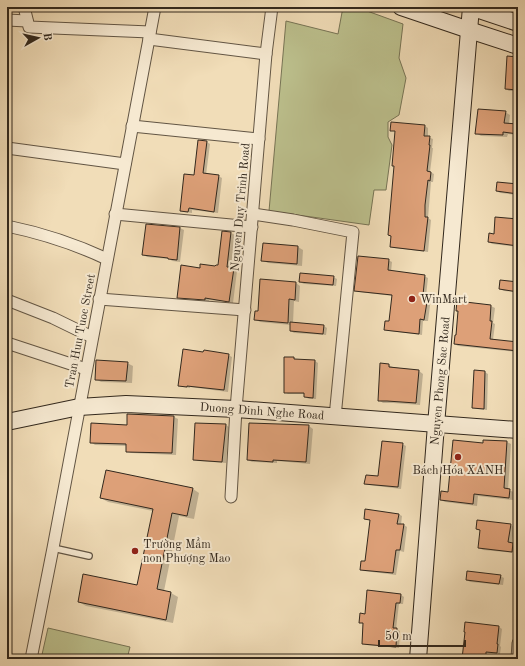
<svg xmlns="http://www.w3.org/2000/svg" width="525" height="666" viewBox="0 0 525 666" font-family="'Old Standard TT',serif">
	<style>
		.green { fill: #bcc08d; stroke: #777455 }
		.shadow { fill: #0003 }
		.building { fill: #dda078; stroke: #32281d }
		.lines { fill: none; stroke-linecap: round; stroke-linejoin: round }
		.lane-casing { stroke: #625544; stroke-width: 8 }
		.street-casing { stroke: #625544; stroke-width: 13 }
		.secondary-casing { stroke: #32281d; stroke-width: 18 }
		.lane { stroke: #f6e9d1; stroke-width: 5.5 }
		.street { stroke: #f6e9d1; stroke-width: 11 }
		.secondary { stroke: #f6e9d1; stroke-width: 16 }
		.poi-dot { fill: #8f2418; stroke: #f6e9d1; stroke-width: 1.5 }
		.labels { text-anchor: middle; stroke-width: 4; stroke-linejoin: round; paint-order: stroke }
		.street-label { font-size: 12px; fill: #32281d; stroke: #f6e9d1 }
		.poi-label { font-size: 12px; fill: #32281d; stroke: #f6e9d1; text-anchor: start }
	</style>
	<rect width="100%" height="100%" fill="#f1ddb8"/>
	<filter id="stains"><feTurbulence type="fractalNoise" baseFrequency=".005" numOctaves="4"/><feColorMatrix values="0 0 0 0 .2 0 0 0 0 .09 0 0 0 0 .02 0 0 0 .5 -.17"/></filter>
	<radialGradient id="worn" r=".72"><stop offset=".6" stop-color="#630" stop-opacity="0"/><stop offset="1" stop-color="#630" stop-opacity=".3"/></radialGradient>
	<g class="green">
		<polygon points="343,7 356,7 403,24 399,58 406,78 399,115 388,122 388,137 392,145 386,190 374,190 369,225 269,211 286,21 338,34"/>
		<polygon points="48,628 130,647 127,659 41,659"/>
	</g>
	<g class="shadow">
		<polygon points="518,58 518,91 509,91 506,89"/>
		<polygon points="505,112 510,115 509,124 518,125 518,135 508,134 507,137 481,136 476,133"/>
		<polygon points="392,123 425,126 428,128 428,137 433,139 432,148 433,148 430,172 434,174 433,182 431,182 428,218 431,220 428,252 394,248 391,246 392,237 389,235 395,167 396,132 391,130"/>
		<polygon points="207,142 210,144 206,175 218,176 222,178 218,213 192,210 192,213 184,212 181,210 195,177"/>
		<polygon points="518,185 518,195 500,193 497,191"/>
		<polygon points="518,220 518,247 492,244 489,242 494,235"/>
		<polygon points="147,225 180,228 184,230 180,262 172,261 170,259 147,257 144,255"/>
		<polygon points="223,232 231,233 235,235 231,268 237,271 233,303 209,300 209,302 182,300 178,297 201,269 219,266"/>
		<polygon points="264,244 298,247 303,250 302,266 268,263 262,260"/>
		<polygon points="388,260 392,262 391,272 424,276 428,278 426,296 431,298 428,321 423,321 422,335 389,331 385,329 390,322 393,296 359,292 355,290"/>
		<polygon points="333,277 337,279 336,286 304,284 300,282"/>
		<polygon points="296,283 300,286 299,302 294,301 293,323 324,326 327,328 326,335 294,333 291,331 291,325 260,322 255,319 259,312"/>
		<polygon points="518,283 518,292 504,291 500,289"/>
		<polygon points="458,302 491,306 495,308 493,323 495,324 493,340 518,343 518,352 458,346 455,344 456,336 459,311"/>
		<polygon points="204,353 228,355 232,357 228,392 190,387 190,388 183,387 179,385"/>
		<polygon points="294,358 297,360 315,361 318,363 316,399 309,399 305,397 305,394 288,394 285,392"/>
		<polygon points="127,363 133,366 132,383 101,382 96,379"/>
		<polygon points="388,365 393,367 419,371 423,374 420,405 393,403 383,403 379,400"/>
		<polygon points="485,372 488,374 487,410 477,409 473,407"/>
		<polygon points="128,415 174,417 178,419 176,455 131,453 127,451 127,446 95,445 91,442 128,426"/>
		<polygon points="226,425 229,427 226,463 198,461 195,459"/>
		<polygon points="309,426 313,429 310,464 277,461 277,463 252,462 248,460"/>
		<polygon points="507,442 511,444 508,490 514,492 513,500 478,496 477,506 445,502 441,500 449,493 484,445"/>
		<polygon points="402,444 406,446 401,489 369,485 365,484 379,477"/>
		<polygon points="193,489 199,493 194,519 179,516 164,591 171,593 178,597 173,623 86,606 79,602 138,586 153,511 108,502 101,498"/>
		<polygon points="398,514 402,516 401,525 404,525 407,527 404,552 400,551 396,575 364,571 361,569 366,562 371,521 365,518"/>
		<polygon points="511,525 514,527 512,544 516,546 515,553 483,550 479,548 481,531 477,529"/>
		<polygon points="500,576 504,578 503,585 470,582 467,580"/>
		<polygon points="401,595 404,597 403,604 399,604 396,629 400,631 399,648 366,645 363,643 364,624 360,622 365,615"/>
		<polygon points="466,623 499,627 502,629 500,646 501,647 500,654 468,651"/>
		<polygon points="431,658 443,659 431,659"/>
	</g>
	<g class="building">
		<polygon points="507,56 518,57 518,90 505,89"/>
		<polygon points="478,109 506,111 504,123 518,124 518,134 503,132 503,135 475,134"/>
		<polygon points="391,122 425,125 424,136 430,136 429,145 430,145 427,171 431,172 430,181 428,180 425,205 425,217 428,217 424,251 390,247 391,236 388,235 394,166 392,166 395,131 390,131"/>
		<polygon points="198,140 207,141 203,173 219,175 214,212 189,208 188,212 180,211 184,174 194,175"/>
		<polygon points="497,182 518,184 518,194 496,191"/>
		<polygon points="495,217 518,219 518,246 488,242 489,233 494,234"/>
		<polygon points="146,224 180,227 177,260 168,259 168,258 142,255"/>
		<polygon points="222,231 231,232 227,267 234,268 229,302 205,298 205,300 177,298 181,265 200,268 200,264 215,266 216,265 218,265"/>
		<polygon points="263,243 298,246 297,264 261,261"/>
		<polygon points="358,256 389,259 388,270 425,275 423,295 428,296 424,320 420,319 419,334 384,330 385,321 389,321 392,295 354,291"/>
		<polygon points="300,273 334,276 333,285 299,282"/>
		<polygon points="260,279 296,282 295,300 289,299 288,323 254,320 255,311 258,311"/>
		<polygon points="500,280 518,282 518,292 499,289"/>
		<polygon points="457,301 491,305 490,321 492,321 490,339 518,342 518,351 454,344 455,335 456,335 458,311 456,311"/>
		<polygon points="290,322 324,325 323,334 290,331"/>
		<polygon points="183,349 203,352 204,350 229,354 224,390 187,386 187,387 178,386"/>
		<polygon points="284,357 294,357 294,359 315,360 313,398 304,397 304,393 284,393"/>
		<polygon points="96,360 128,362 126,381 95,380"/>
		<polygon points="380,363 389,364 389,367 419,370 416,403 387,401 378,401"/>
		<polygon points="474,370 485,371 484,409 472,408"/>
		<polygon points="127,414 174,416 172,453 126,452 126,444 90,443 91,423 127,425"/>
		<polygon points="195,423 226,424 222,462 193,460"/>
		<polygon points="249,423 309,425 306,462 273,460 273,462 247,460"/>
		<polygon points="453,440 483,443 483,440 507,441 504,488 510,489 509,498 474,494 473,504 440,500 441,491 448,492"/>
		<polygon points="382,441 403,443 398,487 364,484 366,475 378,476"/>
		<polygon points="106,470 193,488 187,516 172,513 157,589 171,592 166,620 78,602 83,574 137,585 153,509 100,498"/>
		<polygon points="365,509 399,514 397,524 404,524 400,550 396,550 393,573 360,570 361,561 365,561 370,520 364,519"/>
		<polygon points="477,520 511,524 508,542 513,543 512,552 478,548 480,530 476,529"/>
		<polygon points="467,571 501,575 499,584 466,580"/>
		<polygon points="367,590 401,594 400,603 396,603 393,628 397,628 396,647 362,644 363,623 359,623 360,613 365,614"/>
		<polygon points="465,622 499,626 497,644 498,644 497,653 486,652 486,659 462,659 465,632 464,632"/>
	</g>
	<g class="lines">
		<g class="lane-casing">
			<polyline id="lane" points="53,548 89,556"/>
		</g>
		<g class="street-casing">
			<g id="street">
				<polyline points="24,7 29,27 150,32"/>
				<polyline points="7,20 27,21"/>
				<polyline points="149,39 266,54"/>
				<polyline points="132,126 259,139"/>
				<polyline points="7,148 125,164"/>
				<polyline points="115,214 252,227"/>
				<polyline points="253,214 293,220 353,232 335,417"/>
				<path d="M7,226c34,7 68,18 100,33"/>
				<polyline points="99,299 245,310"/>
				<polyline points="7,300 53,318 92,337"/>
				<polyline points="7,343 86,369"/>
				<polyline points="231,497 236,409 266,54 272,7"/>
				<polyline points="31,659 53,548 155,7"/>
				<polyline points="517,659 518,643"/>
			</g>
		</g>
		<g class="secondary-casing">
			<g id="secondary">
				<polyline points="401,7 469,30 518,46"/>
				<polyline points="470,7 518,23"/>
				<polyline points="7,422 79,407 126,404 236,409 518,430"/>
				<polyline points="418,659 436,425 471,7"/>
			</g>
		</g>
		<use href="#lane" class="lane"/>
		<use href="#street" class="street"/>
		<use href="#secondary" class="secondary"/>
	</g>
	<g class="poi-dot">
		<circle cx="412" cy="299" r="4"/>
		<circle cx="458" cy="457" r="4"/>
		<circle cx="135" cy="551" r="4"/>
	</g>
	<g class="labels">
		<g class="street-label">
			<text transform="translate(240 207) rotate(-85)" y="4">Nguyen Duy Trinh Road</text>
			<text transform="translate(80 331) rotate(-79)" y="4">Tran Huu Tuoc Street</text>
			<text transform="translate(440 381) rotate(-85)" y="4">Nguyen Phong Sac Road</text>
			<text transform="translate(262 411) rotate(4)" y="4">Duong Dinh Nghe Road</text>
		</g>
		<g class="poi-label">
			<text x="420" y="303">WinMart</text>
			<text x="458" y="474" text-anchor="middle">Bách Hóa XANH</text>
			<text x="143" y="548">Trường Mầm<tspan x="143" dy="14">non Phượng Mao</tspan></text>
		</g>
	</g>
	<rect width="525" height="666" fill="none" stroke="#f1ddb8" stroke-width="24"/>
	<rect x="8" y="8" width="509" height="650" fill="none" stroke="#32281d" stroke-width="2"/>
	<rect x="12" y="12" width="501" height="642" fill="none" stroke="#32281d"/>
	<g transform="translate(38 38) rotate(82)" stroke="#f6e9d1" stroke-width="3" paint-order="stroke">
	<path d="M0-3L7 15L0 10L-7 15Z" fill="#32281d"/>
	<text y="-6" font-size="11" font-weight="bold" text-anchor="middle" fill="#32281d">B</text>
	</g>
	<path d="M379 640v6h86v-6" fill="none" stroke="#32281d" stroke-width="2"/>
	<text x="385" y="640" font-size="12" fill="#32281d" stroke="#f6e9d1" stroke-width="3" paint-order="stroke">50 m</text>
	<rect width="100%" height="100%" filter="url(#stains)"/>
	<rect width="100%" height="100%" fill="url(#worn)"/>
</svg>
